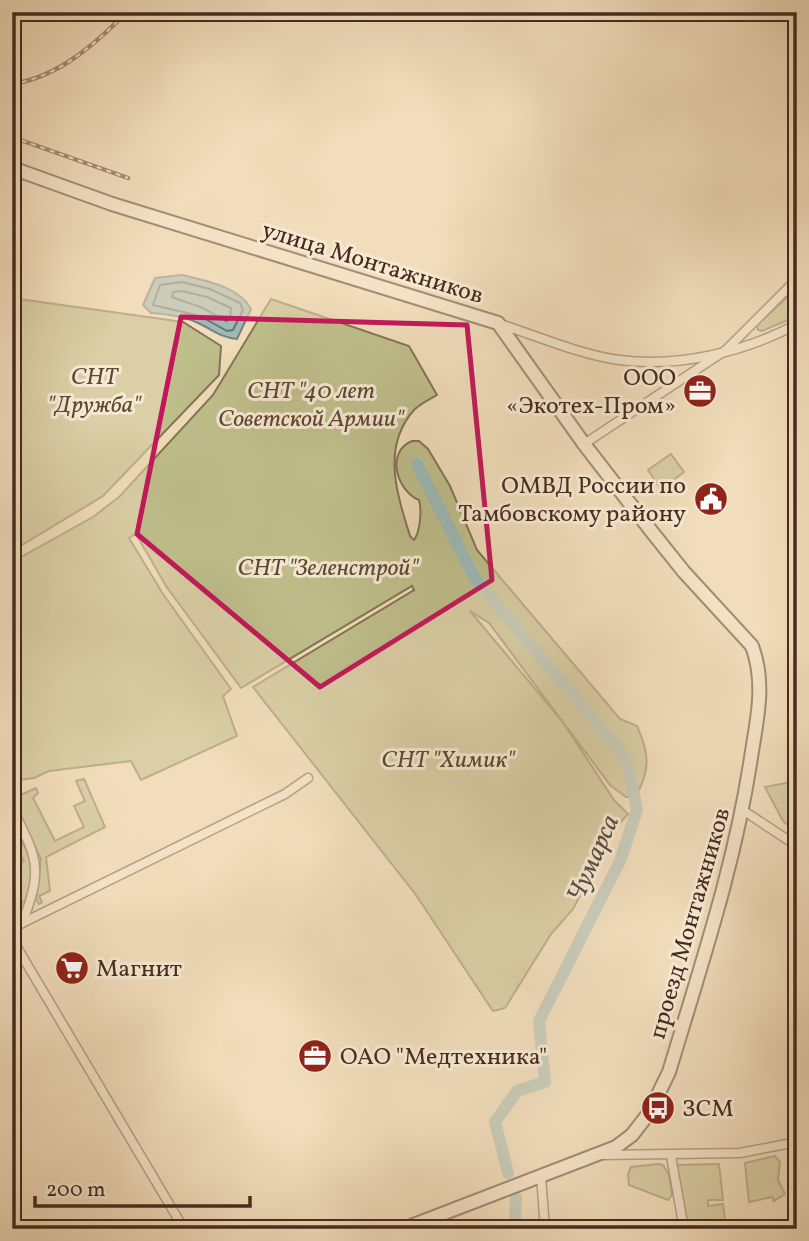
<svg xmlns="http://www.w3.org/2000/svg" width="809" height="1241" viewBox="0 0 809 1241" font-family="Vollkorn,serif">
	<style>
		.green { fill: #bfbf8c; stroke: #837554; stroke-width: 2 }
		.water { fill: #9cbab8; stroke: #7a817a; stroke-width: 2 }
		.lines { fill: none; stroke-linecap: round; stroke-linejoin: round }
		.shore { stroke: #72726a; stroke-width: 2 }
		.river { stroke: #9cbab8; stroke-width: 12 }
		.street-casing { stroke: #725844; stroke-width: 11 }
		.secondary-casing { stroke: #472b1d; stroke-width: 16 }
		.street { stroke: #f6e9d3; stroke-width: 8 }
		.secondary { stroke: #f6e9d3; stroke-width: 12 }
		.rail-casing { stroke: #472b1d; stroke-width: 4.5 }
		.rail { stroke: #f6e9d3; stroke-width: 2; stroke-dasharray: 5; stroke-linecap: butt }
		.marked { fill: none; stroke: #c2185b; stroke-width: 5; stroke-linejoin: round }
		.labels { text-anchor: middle; stroke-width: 6; stroke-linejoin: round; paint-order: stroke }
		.street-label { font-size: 24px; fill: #472b1d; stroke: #f6e9d3 }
		.park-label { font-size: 24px; font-style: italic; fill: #5f4933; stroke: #f6e9d3 }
		.poi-label { font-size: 24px; fill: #472b1d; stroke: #f6e9d3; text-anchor: start }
		.water-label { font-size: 26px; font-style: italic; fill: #5c4f44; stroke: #f6e9d3 }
	</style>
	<rect width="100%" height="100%" fill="#f1ddbb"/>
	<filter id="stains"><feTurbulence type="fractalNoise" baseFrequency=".00286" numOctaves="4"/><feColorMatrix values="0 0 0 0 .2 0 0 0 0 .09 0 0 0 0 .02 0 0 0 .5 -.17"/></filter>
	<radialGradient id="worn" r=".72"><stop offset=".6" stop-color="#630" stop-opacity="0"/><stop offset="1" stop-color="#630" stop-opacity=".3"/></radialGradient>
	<g class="green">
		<polygon points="797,288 797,316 762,331 758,330 757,325"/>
		<polygon points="12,298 183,322 221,346 219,375 103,496 12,551"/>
		<path d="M271,299l138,47 28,49c-7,4 -17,9 -23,15 -33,37 -17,84 -4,126l4,4c6,-8 8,-29 5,-40 -22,-9 -34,-48 -7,-59h7l9,8 22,37 27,64 143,169 17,7c12,27 14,43 -1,70l-10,1 -16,-12 -121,-162 -19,-12 92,110 52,79 14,14 -30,34 4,7 -29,54 -22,25 -46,74 -12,3 -77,-116 -163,-208 161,-97 -2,-4 -171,102 -75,-102 -30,-52 -7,4 34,56 68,95 -8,7 14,40 -96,44 -10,-19 -82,10 -15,7 -22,3v-219l81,-45 26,-20 94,-102z"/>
		<polygon points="671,454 684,472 661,489 648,470"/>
		<polygon points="84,779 105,827 46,857 50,891 39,896 42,902 39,904 36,899 41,859 14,805 14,798 36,788 38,793 33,798 55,841 84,827 74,806 85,801 76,781"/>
		<polygon points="797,781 797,832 783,821 765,787"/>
		<polygon points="12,822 33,863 28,899 12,908 12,881 18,878 13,867 24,861 12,837"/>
		<polygon points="775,1156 780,1162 778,1180 785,1194 774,1201 772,1197 749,1202 745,1163"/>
		<polygon points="658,1164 663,1165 669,1175 672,1195 668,1200 629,1185 628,1174 631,1167"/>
		<polygon points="719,1164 723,1200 708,1200 708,1206 723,1204 726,1229 688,1229 676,1165"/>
	</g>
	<path class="water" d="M182,275c24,6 56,11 69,34l-14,30c-15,-1 -24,-9 -37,-15 -15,-8 -32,-10 -49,-11l-8,-8 12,-27z"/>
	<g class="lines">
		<g class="shore">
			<polygon points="182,282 210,289 240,303 243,310 233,330 227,331 200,316 153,305 160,285"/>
			<polygon points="182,291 207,297 231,308 230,319 226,321 203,308 172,297 173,292"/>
		</g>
		<g class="river">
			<polyline points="417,464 475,579 627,759 637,810 620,861 539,1021 545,1082 517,1091 495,1122 508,1173"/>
			<polyline points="516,1198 515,1222 519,1229"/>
		</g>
		<g class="street-casing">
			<g id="street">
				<path d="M500,324c37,12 81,31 119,36 59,8 126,-8 178,-36"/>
				<polyline points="584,444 726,350 797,279"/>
				<path d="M12,808c25,50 32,60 10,115"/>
				<polyline points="744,811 797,846"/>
				<polyline points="12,928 285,794 308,778"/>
				<polyline points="12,939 184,1229"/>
				<polyline points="601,1155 740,1153 797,1142"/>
				<polyline points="671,1156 684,1229"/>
				<polyline points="541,1176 545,1229"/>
			</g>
		</g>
		<g class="secondary-casing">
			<path id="secondary" d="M12,168l100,36 386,119 86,121 68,88 32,40 68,74c13,35 6,69 0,105 -16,111 -51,214 -83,321l-20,41 -17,22 -16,12 -213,82"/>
		</g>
		<use href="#street" class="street"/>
		<use href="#secondary" class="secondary"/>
		<g class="rail-casing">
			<g id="rail">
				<path d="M12,84c47,-7 83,-40 115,-72"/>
				<polyline points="12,137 128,178"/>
			</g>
		</g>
		<use href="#rail" class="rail"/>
	</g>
	<path d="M0 0H809V1241H0ZM181,317l286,8 25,255 -172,107 -183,-153z" fill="#f1ddbb" fill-opacity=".55" fill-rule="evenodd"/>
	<path class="marked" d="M181,317l286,8 25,255 -172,107 -183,-153z"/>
	<defs>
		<g id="office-disc" transform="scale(1.75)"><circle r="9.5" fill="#8f2418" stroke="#f6e9d3"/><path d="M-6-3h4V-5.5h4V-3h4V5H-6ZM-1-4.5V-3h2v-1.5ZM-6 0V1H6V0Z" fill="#fff"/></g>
		<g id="civic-disc" transform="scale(1.75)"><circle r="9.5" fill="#8f2418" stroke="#f6e9d3"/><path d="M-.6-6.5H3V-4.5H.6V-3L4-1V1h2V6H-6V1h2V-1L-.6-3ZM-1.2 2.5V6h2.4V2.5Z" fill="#fff"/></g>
		<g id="supermarket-disc" transform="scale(1.75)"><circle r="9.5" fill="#8f2418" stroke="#f6e9d3"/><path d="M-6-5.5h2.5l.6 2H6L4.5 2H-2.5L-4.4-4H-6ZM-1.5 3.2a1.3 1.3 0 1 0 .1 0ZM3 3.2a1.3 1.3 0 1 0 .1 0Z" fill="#fff"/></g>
		<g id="bus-disc" transform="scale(1.75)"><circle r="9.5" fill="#8f2418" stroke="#f6e9d3"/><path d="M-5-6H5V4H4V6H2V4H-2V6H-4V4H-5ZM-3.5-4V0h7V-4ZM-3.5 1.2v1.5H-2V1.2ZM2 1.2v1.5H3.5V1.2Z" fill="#fff"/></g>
	</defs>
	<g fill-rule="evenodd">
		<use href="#office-disc" x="700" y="391"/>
		<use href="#civic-disc" x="711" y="499"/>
		<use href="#supermarket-disc" x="72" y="968"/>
		<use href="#office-disc" x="315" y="1056"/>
		<use href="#bus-disc" x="658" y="1108"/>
	</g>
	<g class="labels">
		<g class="street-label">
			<text transform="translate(373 262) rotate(17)" y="8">улица Монтажников</text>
			<text transform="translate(689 923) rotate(-74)" y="8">проезд Монтажников</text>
		</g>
		<g class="park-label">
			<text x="94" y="384">СНТ<tspan x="94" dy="28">"Дружба"</tspan></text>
			<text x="311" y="398">СНТ "40 лет<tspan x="311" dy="28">Советской Армии"</tspan></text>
			<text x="328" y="575">СНТ "Зеленстрой"</text>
			<text x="448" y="767">СНТ "Химик"</text>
		</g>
		<g class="poi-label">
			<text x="676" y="385" text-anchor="end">ООО<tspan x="676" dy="28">«Экотех-Пром»</tspan></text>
			<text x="686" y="493" text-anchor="end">ОМВД России по<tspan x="686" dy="28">Тамбовскому району</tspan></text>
			<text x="96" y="976">Магнит</text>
			<text x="340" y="1064">ОАО "Медтехника"</text>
			<text x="682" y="1116">ЗСМ</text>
		</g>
		<g class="water-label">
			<text transform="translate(592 858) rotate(-66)" y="9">Чумарса</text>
		</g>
	</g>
	<rect width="809" height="1241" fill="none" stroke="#f1ddbb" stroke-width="42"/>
	<rect x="14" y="14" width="781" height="1213" fill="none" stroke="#472b1d" stroke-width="3.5"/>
	<rect x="21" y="21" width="767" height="1199" fill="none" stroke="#472b1d" stroke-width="2"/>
	<path d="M35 1196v10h215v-10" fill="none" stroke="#472b1d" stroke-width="3.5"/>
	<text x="46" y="1196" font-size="21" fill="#472b1d" stroke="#f6e9d3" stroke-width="5" paint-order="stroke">200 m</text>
	<rect width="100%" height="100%" filter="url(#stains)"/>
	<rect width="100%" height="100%" fill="url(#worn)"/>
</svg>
